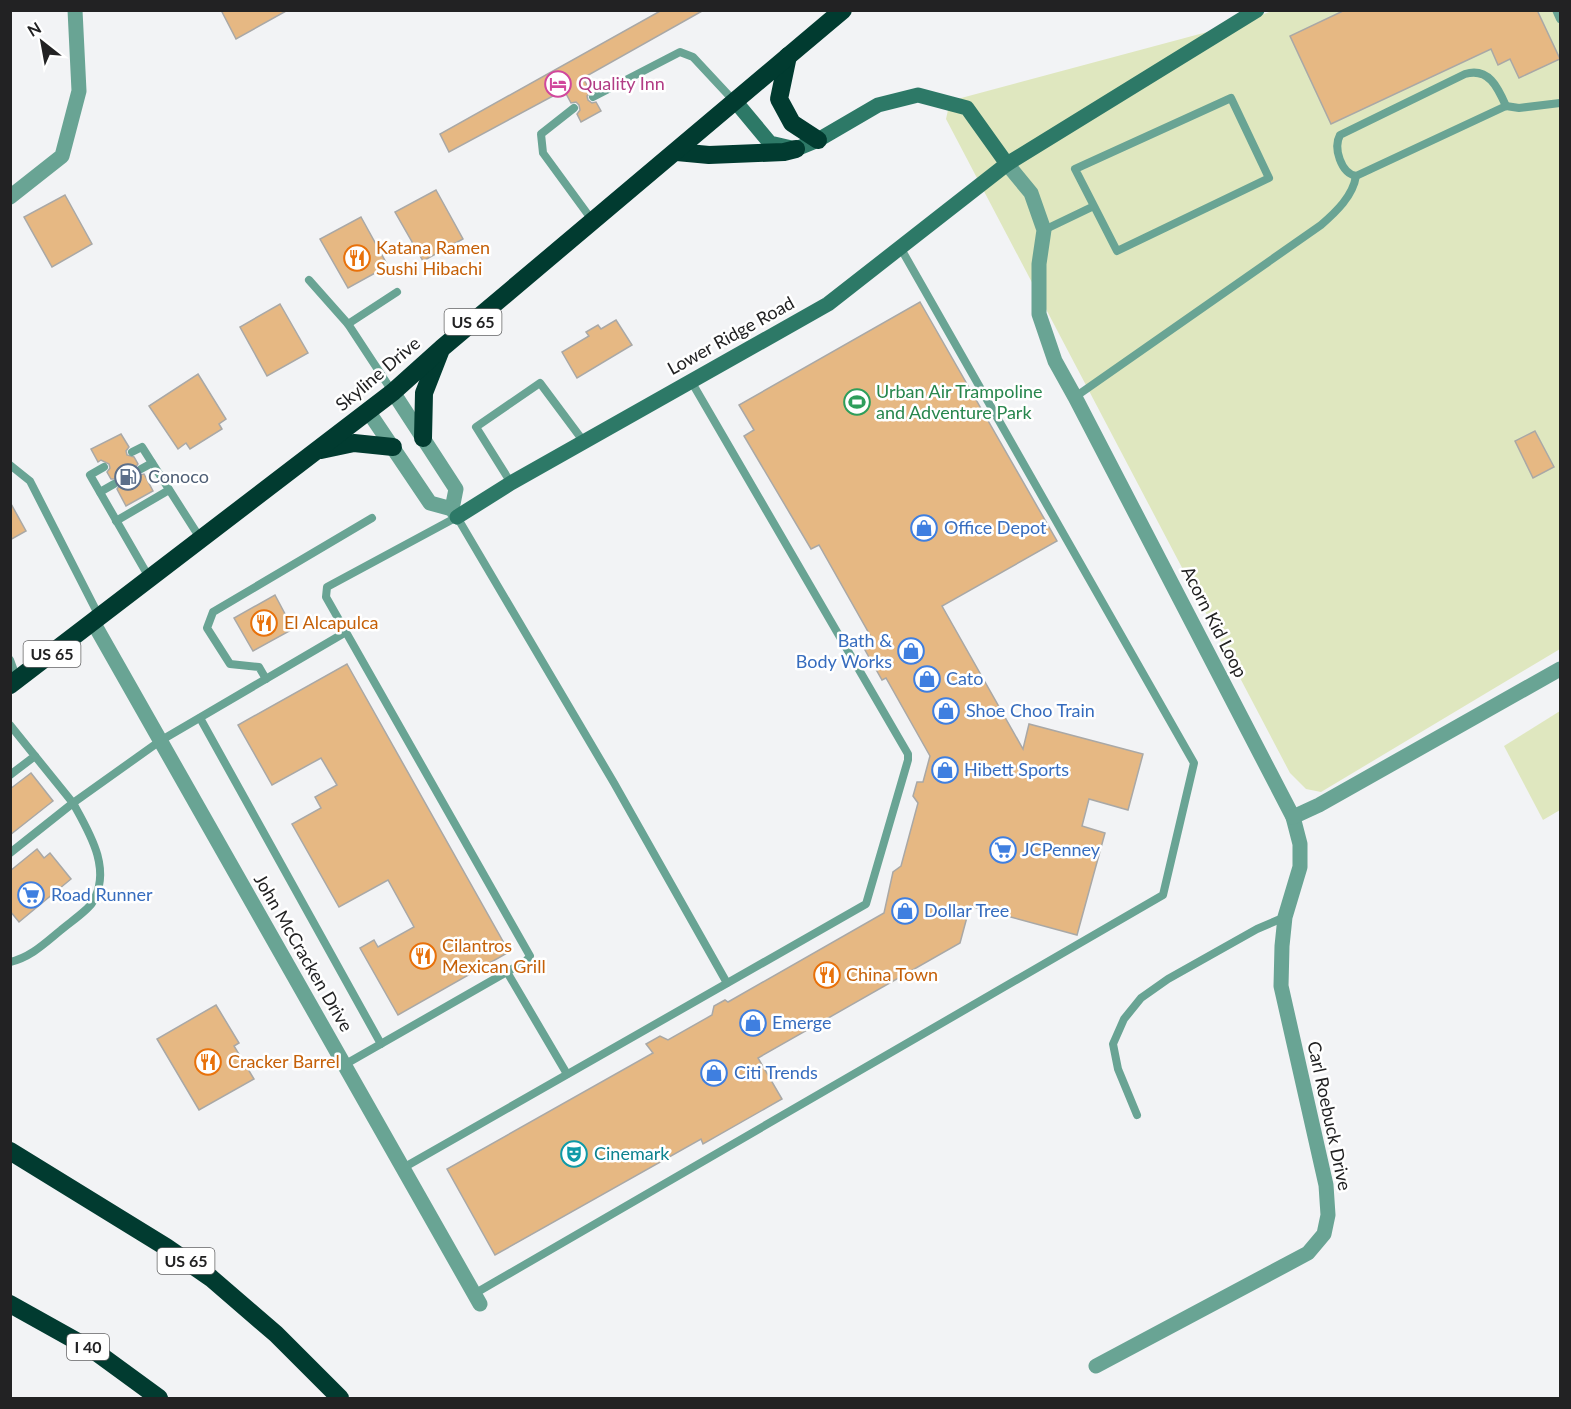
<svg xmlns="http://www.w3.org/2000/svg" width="1571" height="1409" viewBox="0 0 1571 1409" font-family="Lato,sans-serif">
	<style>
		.green { fill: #dfe7bf }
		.building { fill: #e6b883; stroke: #a9a8a6; stroke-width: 1.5 }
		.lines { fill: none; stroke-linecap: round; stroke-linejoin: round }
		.lane { stroke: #69a494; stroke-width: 8 }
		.street { stroke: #69a494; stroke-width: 15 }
		.secondary { stroke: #2d7967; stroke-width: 15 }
		.highway { stroke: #013b30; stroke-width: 18 }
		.labels { text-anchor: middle; stroke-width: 5; stroke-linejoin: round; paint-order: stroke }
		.shield { fill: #fff; stroke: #646465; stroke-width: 1.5 }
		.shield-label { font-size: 16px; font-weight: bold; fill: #222223 }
		.hotel-label { font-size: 18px; fill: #b23c85; stroke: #fff; text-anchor: start }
		.food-label { font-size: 18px; fill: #c56008; stroke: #fff; text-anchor: start }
		.street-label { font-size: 18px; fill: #222223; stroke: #fff }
		.leisure-label { font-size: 18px; fill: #27864d; stroke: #fff; text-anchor: start }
		.service-label { font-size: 18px; fill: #4e5e75; stroke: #fff; text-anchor: start }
		.shop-label { font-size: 18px; fill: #366cbe; stroke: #fff; text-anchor: start }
		.culture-label { font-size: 18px; fill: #0d838f; stroke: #fff; text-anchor: start }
	</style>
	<rect width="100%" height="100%" fill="#f2f3f5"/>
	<g class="green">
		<polygon points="1272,11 1560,11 1560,649 1321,792 1306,789 1290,773 946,119 950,101 1237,24"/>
		<polygon points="1560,711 1560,810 1543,820 1504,746"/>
	</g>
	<g class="building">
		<polygon points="221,10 288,10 236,39"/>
		<polygon points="662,10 704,10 583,78 591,92 587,96 588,100 592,103 596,102 601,111 581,122 577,114 580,110 579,105 576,102 571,103 564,90 449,152 440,134"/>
		<polygon points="1345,10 1537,10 1560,59 1519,78 1510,59 1498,65 1491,49 1331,124 1290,36"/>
		<polygon points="436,190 463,239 423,261 395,212"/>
		<polygon points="65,195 92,244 52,267 24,217"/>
		<polygon points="361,217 388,266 348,288 320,239"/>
		<polygon points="920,302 1057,541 942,606 1023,749 1029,724 1143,754 1128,810 1089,799 1082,826 1105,833 1077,935 970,906 960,943 758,1058 782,1099 703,1144 701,1139 495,1255 447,1169 653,1053 646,1044 660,1036 668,1040 712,1015 714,1006 725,1000 728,1002 884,913 893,872 901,866 918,803 913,796 917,782 923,782 930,756 886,678 882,680 865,650 875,644 819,545 811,549 744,436 754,430 739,405"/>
		<polygon points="280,304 308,353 267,376 240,327"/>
		<polygon points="616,320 632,345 577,378 562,352 589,336 586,332 598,325 601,329"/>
		<polygon points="198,374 226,419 219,424 222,429 190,449 186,443 178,449 149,406"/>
		<polygon points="1535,431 1554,467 1533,478 1515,441"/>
		<polygon points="121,434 129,447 126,451 127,455 134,457 138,464 135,468 136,472 140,475 144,474 153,491 126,506 117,489 119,486 119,482 116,479 111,479 107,472 110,468 109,464 101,460 98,462 91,449"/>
		<polygon points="10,502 26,531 10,540"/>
		<polygon points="275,595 293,629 253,651 234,618"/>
		<polygon points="347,664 509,952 398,1015 360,948 374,940 378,947 414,927 388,880 339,907 292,824 321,808 315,797 337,785 321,758 272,785 238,725"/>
		<polygon points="31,773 53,801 10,835 10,789"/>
		<polygon points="37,849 44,858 50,853 71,879 19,922 10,911 10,871"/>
		<polygon points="216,1005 239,1043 234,1046 254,1079 199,1110 157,1039"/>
	</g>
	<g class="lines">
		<g class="lane">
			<polyline points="1556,10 1560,19"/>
			<polyline points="593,97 680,52 693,57 734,101"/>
			<polyline points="574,108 541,134 543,153 592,220"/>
			<path d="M1356,176c-15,-3 -23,-28 -16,-41l125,-61c24,-7 33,14 41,32"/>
			<polyline points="1044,230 1094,206 1117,251 1269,178 1231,98 1075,169 1094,206"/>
			<polyline points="309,280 348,324 392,391"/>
			<polyline points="348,324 397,292"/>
			<path d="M1075,397l246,-172c15,-13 32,-29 35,-49l150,-70 13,2 41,-5"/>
			<polyline points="132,452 142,447 200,538"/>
			<polyline points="10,465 30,481 99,616"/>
			<polyline points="104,467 90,475 150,579"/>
			<polyline points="141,469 152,463"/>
			<polyline points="511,483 476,427 540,383 584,442"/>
			<polyline points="100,492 114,484"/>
			<polyline points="116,521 169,490"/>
			<polyline points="10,660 17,679"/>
			<polyline points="266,679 259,667 230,664 207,628 213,612 372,518"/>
			<polyline points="200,718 381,1044"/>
			<polyline points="10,725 35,756 10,775"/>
			<polyline points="35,756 73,803 160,741 346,632"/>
			<path d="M10,853l63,-50c16,29 40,67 19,100 -5,8 -23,20 -31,27 -16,13 -30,27 -51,32"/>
			<polyline points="507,972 567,1074"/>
			<polyline points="344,1065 526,961 530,956 326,597 327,587 457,517 614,783 727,983"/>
			<polyline points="1137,1115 1118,1069 1113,1044 1124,1019 1141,998 1168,979 1257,929 1285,917"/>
			<polyline points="403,1168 866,904 908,760 908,754 691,381"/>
			<polyline points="474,1294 1163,895 1194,763 900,247"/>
		</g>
		<g class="street">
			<polyline points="1007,164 1031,193 1044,230 1039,264 1039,314 1055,361 1075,397 1293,817 1300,844 1300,867 1285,917 1282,946 1281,986 1326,1185 1328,1215 1324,1234 1308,1253 1096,1366"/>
			<polyline points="10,197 62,156 79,91 75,10"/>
			<polyline points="393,392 456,489 452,509"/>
			<polyline points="368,411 430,503 452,509 457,517"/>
			<polyline points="93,622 480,1304"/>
			<polyline points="1293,817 1319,805 1560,669"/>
		</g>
		<g class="secondary">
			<polyline points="735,101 770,143 796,149 818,140 878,105 918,95 967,108 1007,164 1257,10"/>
			<polyline points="457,517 511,483 828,304 1007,164"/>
		</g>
		<g class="highway">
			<polyline points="788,56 779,99 792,123 818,140"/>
			<polyline points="677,152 709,155 784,152 796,149"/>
			<polyline points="423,438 424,393 440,352"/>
			<polyline points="321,450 354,443 393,447"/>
			<polyline points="10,685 393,392 442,348 843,10"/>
			<polyline points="10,1151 166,1247 211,1278 276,1334 340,1398"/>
			<polyline points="10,1304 96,1352 159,1398"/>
		</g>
	</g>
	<defs>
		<g id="hotel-ring" transform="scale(1.35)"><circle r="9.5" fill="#fff" stroke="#d1479c" stroke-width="1.5"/><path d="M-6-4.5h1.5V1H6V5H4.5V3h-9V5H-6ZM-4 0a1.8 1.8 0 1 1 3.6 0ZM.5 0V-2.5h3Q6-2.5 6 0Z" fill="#d1479c"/></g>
		<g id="restaurant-ring" transform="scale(1.35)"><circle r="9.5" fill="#fff" stroke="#e8710a" stroke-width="1.5"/><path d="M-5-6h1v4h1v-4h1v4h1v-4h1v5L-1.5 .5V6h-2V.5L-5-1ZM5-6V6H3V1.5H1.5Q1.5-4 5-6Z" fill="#e8710a"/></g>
		<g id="stadium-ring" transform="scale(1.35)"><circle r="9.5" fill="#fff" stroke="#2e9e5b" stroke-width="1.5"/><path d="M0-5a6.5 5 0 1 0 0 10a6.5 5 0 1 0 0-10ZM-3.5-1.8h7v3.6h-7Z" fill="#2e9e5b"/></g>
		<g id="fuel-ring" transform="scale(1.35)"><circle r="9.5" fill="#fff" stroke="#5c6f8a" stroke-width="1.5"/><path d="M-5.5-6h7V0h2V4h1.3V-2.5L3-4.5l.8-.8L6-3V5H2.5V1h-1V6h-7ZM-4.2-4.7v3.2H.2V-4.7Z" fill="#5c6f8a"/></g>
		<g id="shop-ring" transform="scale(1.35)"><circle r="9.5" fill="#fff" stroke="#3f7fe0" stroke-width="1.5"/><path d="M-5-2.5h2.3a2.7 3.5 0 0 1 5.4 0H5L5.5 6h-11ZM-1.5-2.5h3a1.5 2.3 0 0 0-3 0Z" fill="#3f7fe0"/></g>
		<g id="supermarket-ring" transform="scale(1.35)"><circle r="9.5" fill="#fff" stroke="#3f7fe0" stroke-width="1.5"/><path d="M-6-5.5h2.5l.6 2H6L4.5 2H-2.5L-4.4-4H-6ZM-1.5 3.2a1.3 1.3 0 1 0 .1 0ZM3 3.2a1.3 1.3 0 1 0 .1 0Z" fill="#3f7fe0"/></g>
		<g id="theatre-ring" transform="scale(1.35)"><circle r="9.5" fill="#fff" stroke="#0f9aa8" stroke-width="1.5"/><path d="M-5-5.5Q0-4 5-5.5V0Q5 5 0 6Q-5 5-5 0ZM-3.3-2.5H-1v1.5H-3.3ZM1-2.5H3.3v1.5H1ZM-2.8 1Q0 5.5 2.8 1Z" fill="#0f9aa8"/></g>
	</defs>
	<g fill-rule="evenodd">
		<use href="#hotel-ring" x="558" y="84"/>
		<use href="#restaurant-ring" x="357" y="258"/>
		<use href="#stadium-ring" x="857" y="402"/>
		<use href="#fuel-ring" x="128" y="477"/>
		<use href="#shop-ring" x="924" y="528"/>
		<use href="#restaurant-ring" x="264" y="623"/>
		<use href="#shop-ring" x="911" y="651"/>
		<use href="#shop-ring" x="927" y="679"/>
		<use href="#shop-ring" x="946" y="711"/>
		<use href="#shop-ring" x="945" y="770"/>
		<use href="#supermarket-ring" x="1003" y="850"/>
		<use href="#supermarket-ring" x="31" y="895"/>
		<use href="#shop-ring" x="905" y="911"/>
		<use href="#restaurant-ring" x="423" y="956"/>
		<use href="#restaurant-ring" x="827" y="975"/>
		<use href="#shop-ring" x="753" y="1023"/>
		<use href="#restaurant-ring" x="208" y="1062"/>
		<use href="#shop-ring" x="714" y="1073"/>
		<use href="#theatre-ring" x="574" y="1154"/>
	</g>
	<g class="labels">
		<g class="shield">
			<rect x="444.5" y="309" width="57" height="26" rx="4.5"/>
			<rect x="23.5" y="641" width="57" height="26" rx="4.5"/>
			<rect x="157.5" y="1248" width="57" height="26" rx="4.5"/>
			<rect x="67" y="1334" width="42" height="26" rx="4.5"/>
		</g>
		<g class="shield-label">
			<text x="473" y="328">US 65</text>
			<text x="52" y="660">US 65</text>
			<text x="186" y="1267">US 65</text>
			<text x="88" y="1353">I 40</text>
		</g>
		<g class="hotel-label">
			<text x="578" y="90">Quality Inn</text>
		</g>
		<g class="food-label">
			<text x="376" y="254">Katana Ramen<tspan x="376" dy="21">Sushi Hibachi</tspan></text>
			<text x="284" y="629">El Alcapulca</text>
			<text x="442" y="952">Cilantros<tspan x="442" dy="21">Mexican Grill</tspan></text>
			<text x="846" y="981">China Town</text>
			<text x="228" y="1068">Cracker Barrel</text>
		</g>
		<g class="street-label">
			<text transform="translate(731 336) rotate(-29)" y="6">Lower Ridge Road</text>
			<text transform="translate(378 374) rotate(-40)" y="6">Skyline Drive</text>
			<text transform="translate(1214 622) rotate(63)" y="6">Acorn Kid Loop</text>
			<text transform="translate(303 953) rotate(60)" y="6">John McCracken Drive</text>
			<text transform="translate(1329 1116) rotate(78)" y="6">Carl Roebuck Drive</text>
		</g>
		<g class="leisure-label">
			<text x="876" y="398">Urban Air Trampoline<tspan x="876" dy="21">and Adventure Park</tspan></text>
		</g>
		<g class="service-label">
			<text x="148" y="483">Conoco</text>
		</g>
		<g class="shop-label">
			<text x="944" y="534">Office Depot</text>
			<text x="892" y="647" text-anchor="end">Bath &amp;<tspan x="892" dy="21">Body Works</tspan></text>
			<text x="946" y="685">Cato</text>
			<text x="966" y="717">Shoe Choo Train</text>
			<text x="964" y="776">Hibett Sports</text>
			<text x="1022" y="856">JCPenney</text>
			<text x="51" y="901">Road Runner</text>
			<text x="924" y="917">Dollar Tree</text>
			<text x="772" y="1029">Emerge</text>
			<text x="734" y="1079">Citi Trends</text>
		</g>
		<g class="culture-label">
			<text x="594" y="1160">Cinemark</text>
		</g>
	</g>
	<rect width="1571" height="1409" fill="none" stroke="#222223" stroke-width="24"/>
	<g transform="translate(42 42) rotate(329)" stroke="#ffffff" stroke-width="4.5" paint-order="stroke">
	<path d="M0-4.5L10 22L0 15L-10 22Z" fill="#222223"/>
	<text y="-9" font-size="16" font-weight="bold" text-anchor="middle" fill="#222223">N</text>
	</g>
</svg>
